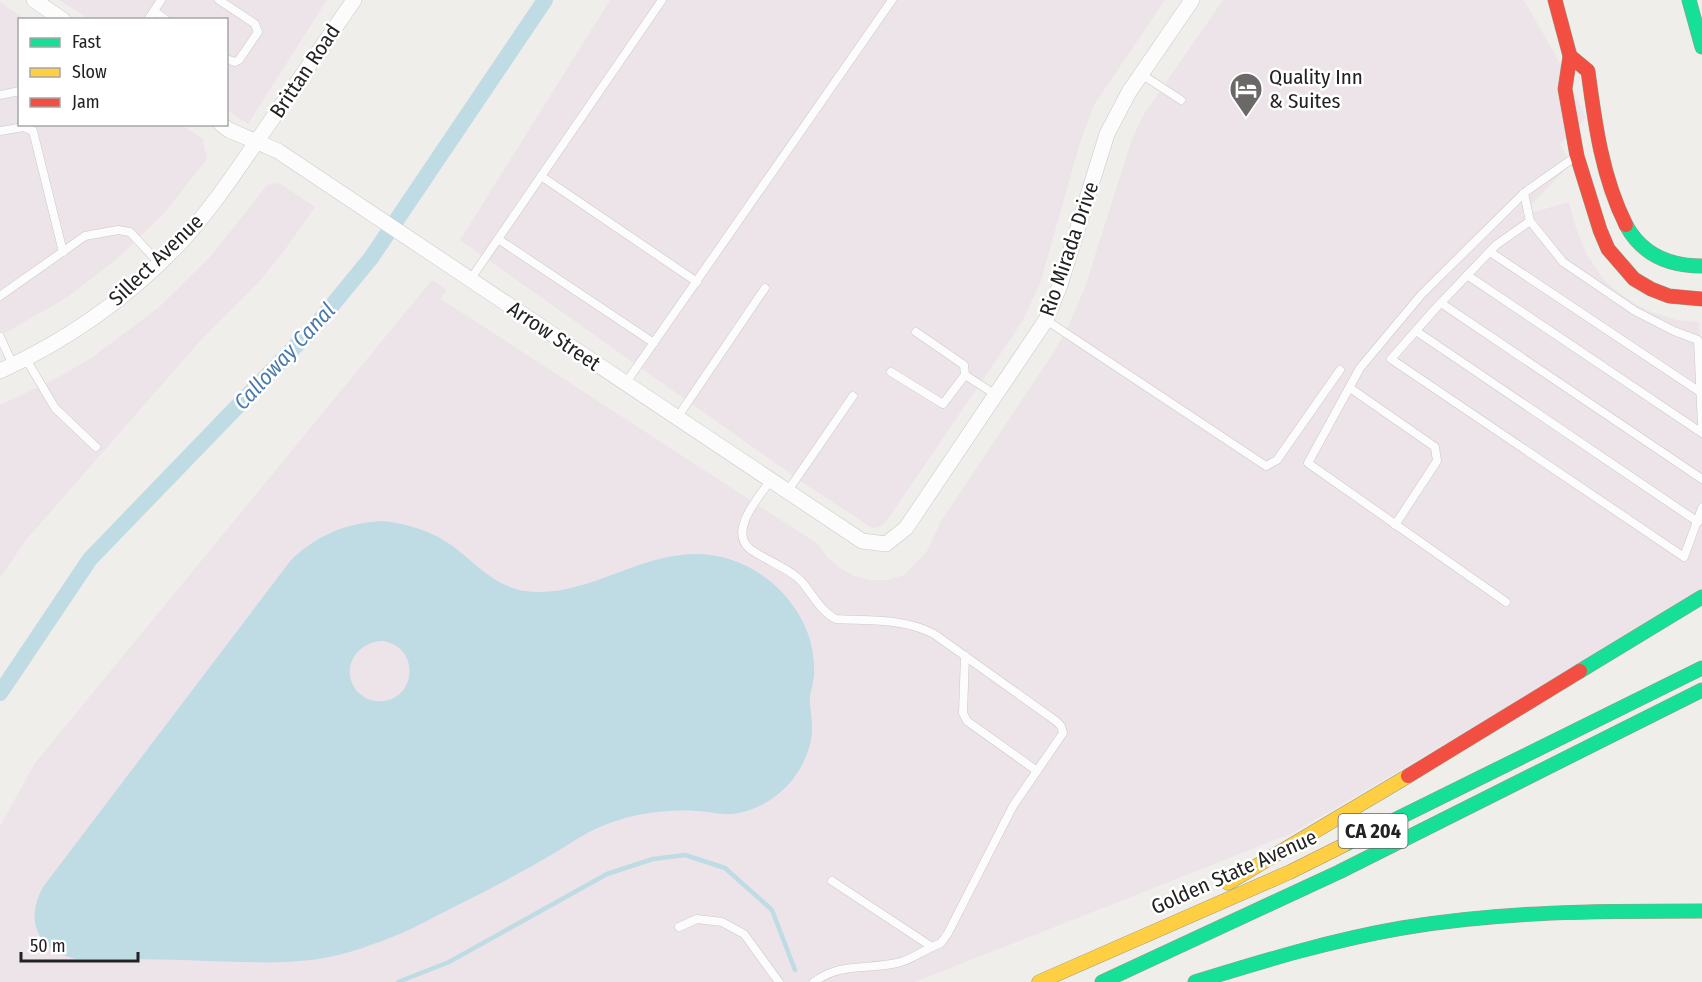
<svg xmlns="http://www.w3.org/2000/svg" width="1702" height="982" viewBox="0 0 1702 982" font-family="'Fira Sans Condensed',sans-serif">
	<style>
		.industrial { fill: #ede4e9 }
		.water { fill: #bfdbe3; fill-rule: evenodd }
		.lines { fill: none; stroke-linecap: round; stroke-linejoin: round }
		.stream { stroke: #bfdbe3; stroke-width: 4.5 }
		.canal { stroke: #bfdbe3; stroke-width: 16 }
		.lane-casing { stroke: #c9c8c7; stroke-width: 9 }
		.street-casing { stroke: #c9c8c7; stroke-width: 16 }
		.fast-casing { stroke: #999a82; stroke-width: 15 }
		.slow-casing { stroke: #999a82; stroke-width: 15 }
		.jam-casing { stroke: #999a82; stroke-width: 15 }
		.lane { stroke: #fdfcfc; stroke-width: 8 }
		.street { stroke: #fdfcfc; stroke-width: 15 }
		.fast { stroke: #16e098; stroke-width: 14 }
		.slow { stroke: #ffcf43; stroke-width: 14 }
		.jam { stroke: #f24e42; stroke-width: 14 }
		.labels { text-anchor: middle; stroke-width: 5; stroke-linejoin: round; paint-order: stroke }
		.shield { fill: #fff; stroke: #646464; stroke-width: 1.5 }
		.shield-label { font-size: 20px; font-weight: bold; fill: #222 }
		.street-label { font-size: 21px; fill: #222; stroke: #fff }
		.poi-label { font-size: 21px; fill: #222; stroke: #fff; text-anchor: start }
		.water-label { font-size: 22px; font-style: italic; fill: #4a7aab; stroke: #fff }
	</style>
	<rect width="100%" height="100%" fill="#f0eeeb"/>
	<g class="industrial">
		<polygon points="59,0 327,0 248,124 227,110 226,20 89,19"/>
		<polygon points="610,0 1165,0 1094,105 1080,143 1040,284 1022,322 886,522 880,527 872,528 805,484 460,240"/>
		<polygon points="1223,0 1524,0 1564,70 1586,118 1560,144 1571,164 1520,216 1569,202 1576,228 1586,253 1601,276 1614,289 1635,304 1651,312 1677,320 1699,322 1702,358 1702,594 1293,833 915,982 0,982 0,826 35,763 432,280 447,290 441,299 818,544 827,557 840,568 854,576 870,580 887,580 904,575 927,551 941,521 1052,355 1068,327 1085,287 1131,142 1142,117"/>
		<polygon points="0,2 25,19 20,20 20,124 182,125 203,139 207,159 165,212 118,258 66,298 0,336"/>
		<polygon points="274,183 281,184 315,207 287,247 259,282 200,341 26,540 0,578 0,405 55,379 91,358 158,308 211,256 267,185"/>
	</g>
	<path class="water" d="M382,521c27,3 50,10 72,26 22,17 41,39 70,44 71,10 130,-55 205,-32 42,13 78,51 84,95 1,9 2,19 0,28 -1,7 -4,13 -3,21 1,14 4,27 0,41 -9,37 -41,66 -79,70 -12,1 -23,-3 -35,-3 -33,-2 -66,3 -96,16 -17,7 -33,19 -49,28 -34,20 -69,38 -105,56 -21,11 -42,22 -64,30 -17,6 -36,13 -53,16 -40,8 -80,5 -120,4 -44,-2 -89,-2 -133,-2 -38,-9 -52,-37 -33,-72l248,-327c26,-25 55,-37 91,-39zM382,641c41,5 34,64 -6,60 -8,-1 -15,-5 -20,-11 -16,-22 1,-48 26,-49z"/>
	<g class="lines">
		<polyline class="stream" points="398,982 449,962 607,874 653,859 685,855 725,868 772,910 795,970"/>
		<polyline class="canal" points="0,693 90,559 316,325 371,258 545,0"/>
		<g class="lane-casing">
			<g id="lane">
				<polyline points="219,0 255,24 258,32 239,60 235,62 226,59"/>
				<polyline points="154,11 166,20"/>
				<polyline points="148,20 161,0"/>
				<polyline points="1141,74 1181,100"/>
				<polyline points="0,95 20,91"/>
				<polyline points="0,131 24,127 33,131 63,252"/>
				<polyline points="541,176 697,282"/>
				<polyline points="1524,193 1530,221 1563,262 1635,311 1674,331 1698,340 1702,425"/>
				<polyline points="1530,221 1496,245 1435,309 1391,359 1684,557 1702,508"/>
				<polyline points="1490,252 1700,392"/>
				<polyline points="1467,275 1702,433"/>
				<polyline points="470,280 498,239"/>
				<polyline points="0,296 85,236 118,230 130,232 159,263"/>
				<polyline points="1441,303 1702,479"/>
				<polyline points="1046,320 1266,466 1277,460 1340,370"/>
				<polyline points="1416,331 1698,522"/>
				<polyline points="0,337 13,365"/>
				<polyline points="654,343 498,239 662,0"/>
				<polyline points="26,359 55,408 96,447"/>
				<polyline points="891,372 943,404 965,375 964,365 916,332"/>
				<polyline points="965,375 996,395"/>
				<polyline points="625,384 892,0"/>
				<polyline points="1350,388 1435,447 1437,461 1395,525"/>
				<polyline points="677,418 765,288"/>
				<path d="M770,481c-11,16 -42,50 -20,68 15,11 34,17 48,29 13,12 21,33 38,41 33,2 68,-1 98,15l122,87 5,5 2,7 -50,73 -65,127 -7,10 -9,4 -100,-66"/>
				<polyline points="787,492 853,396"/>
				<polyline points="1506,602 1308,463 1360,368 1421,295 1524,193 1575,157"/>
				<polyline points="965,656 963,713 967,721 1037,771"/>
				<polyline points="679,927 697,919 722,922 744,934 779,982"/>
				<path d="M814,982c27,-20 52,-12 83,-19 12,-2 24,-11 35,-16"/>
			</g>
		</g>
		<g class="street-casing">
			<g id="street">
				<polyline points="34,0 63,20"/>
				<polyline points="221,124 229,130 278,151 862,541 886,544 906,528 1046,320 1060,285 1107,134 1129,92 1192,0"/>
				<path d="M0,371c68,-31 130,-75 181,-129 32,-35 58,-75 85,-114 29,-42 58,-85 88,-128"/>
			</g>
		</g>
		<g class="fast-casing">
			<g id="fast">
				<polyline points="1689,0 1702,47"/>
				<path d="M1626,225c16,30 44,41 76,41"/>
				<polyline points="1580,671 1702,597"/>
				<polyline points="1344,845 1702,668"/>
				<polyline points="1102,982 1339,872 1702,690"/>
				<path d="M1195,982c68,-21 137,-42 207,-54 99,-17 200,-17 300,-17"/>
			</g>
		</g>
		<g class="slow-casing">
			<g id="slow">
				<polyline points="1228,883 1408,776"/>
				<polyline points="1039,982 1290,872 1344,845"/>
			</g>
		</g>
		<g class="jam-casing">
			<g id="jam">
				<polyline points="1555,0 1570,56 1565,89 1577,156 1600,230 1608,249 1634,279 1651,289 1669,296 1702,299"/>
				<path d="M1570,56l18,15c7,53 14,106 38,154"/>
				<polyline points="1408,776 1580,671"/>
			</g>
		</g>
		<use href="#lane" class="lane"/>
		<use href="#street" class="street"/>
		<use href="#fast" class="fast"/>
		<use href="#slow" class="slow"/>
		<use href="#jam" class="jam"/>
	</g>
	<defs>
		<g id="hotel-pin" transform="scale(1.725)"><path d="M0 17L-7.5 6A9.5 9.5 0 1 1 7.5 6Z" fill="#6a6968" stroke="#fff"/><path d="M-6-4.5h1.5V1H6V5H4.5V3h-9V5H-6ZM-4 0a1.8 1.8 0 1 1 3.6 0ZM.5 0V-2.5h3Q6-2.5 6 0Z" fill="#fff"/></g>
	</defs>
	<g fill-rule="evenodd">
		<use href="#hotel-pin" x="1246" y="89"/>
	</g>
	<g class="labels">
		<rect class="shield" x="1338.5" y="814" width="69" height="34" rx="4.5"/>
		<g class="shield-label">
			<text x="1373" y="838">CA 204</text>
		</g>
		<g class="street-label">
			<text transform="translate(305 71) rotate(-56)" y="7">Brittan Road</text>
			<text transform="translate(1069 249) rotate(-71)" y="7">Rio Mirada Drive</text>
			<text transform="translate(156 260) rotate(-44)" y="7">Sillect Avenue</text>
			<text transform="translate(554 336) rotate(34)" y="7">Arrow Street</text>
			<text transform="translate(1234 872) rotate(-24)" y="7">Golden State Avenue</text>
		</g>
		<g class="poi-label">
			<text x="1269" y="84">Quality Inn<tspan x="1269" dy="24">&amp; Suites</tspan></text>
		</g>
		<g class="water-label">
			<text transform="translate(284 356) rotate(-47)" y="8">Calloway Canal</text>
		</g>
	</g>
	<rect x="18" y="18" width="210" height="108" fill="#ffffff" stroke="#a7a7a7" stroke-width="1.5"/>
	<rect x="30" y="38" width="30" height="9" fill="#16e098" stroke="#a7a7a7" stroke-width="1.5"/>
	<text x="72" y="48" font-size="18" fill="#222222">Fast</text>
	<rect x="30" y="68" width="30" height="9" fill="#ffcf43" stroke="#a7a7a7" stroke-width="1.5"/>
	<text x="72" y="78" font-size="18" fill="#222222">Slow</text>
	<rect x="30" y="98" width="30" height="9" fill="#f24e42" stroke="#a7a7a7" stroke-width="1.5"/>
	<text x="72" y="108" font-size="18" fill="#222222">Jam</text>
	<path d="M21 952v9h117v-9" fill="none" stroke="#222222" stroke-width="3"/>
	<text x="30" y="952" font-size="18" fill="#222222" stroke="#ffffff" stroke-width="4.5" paint-order="stroke">50 m</text>
</svg>
